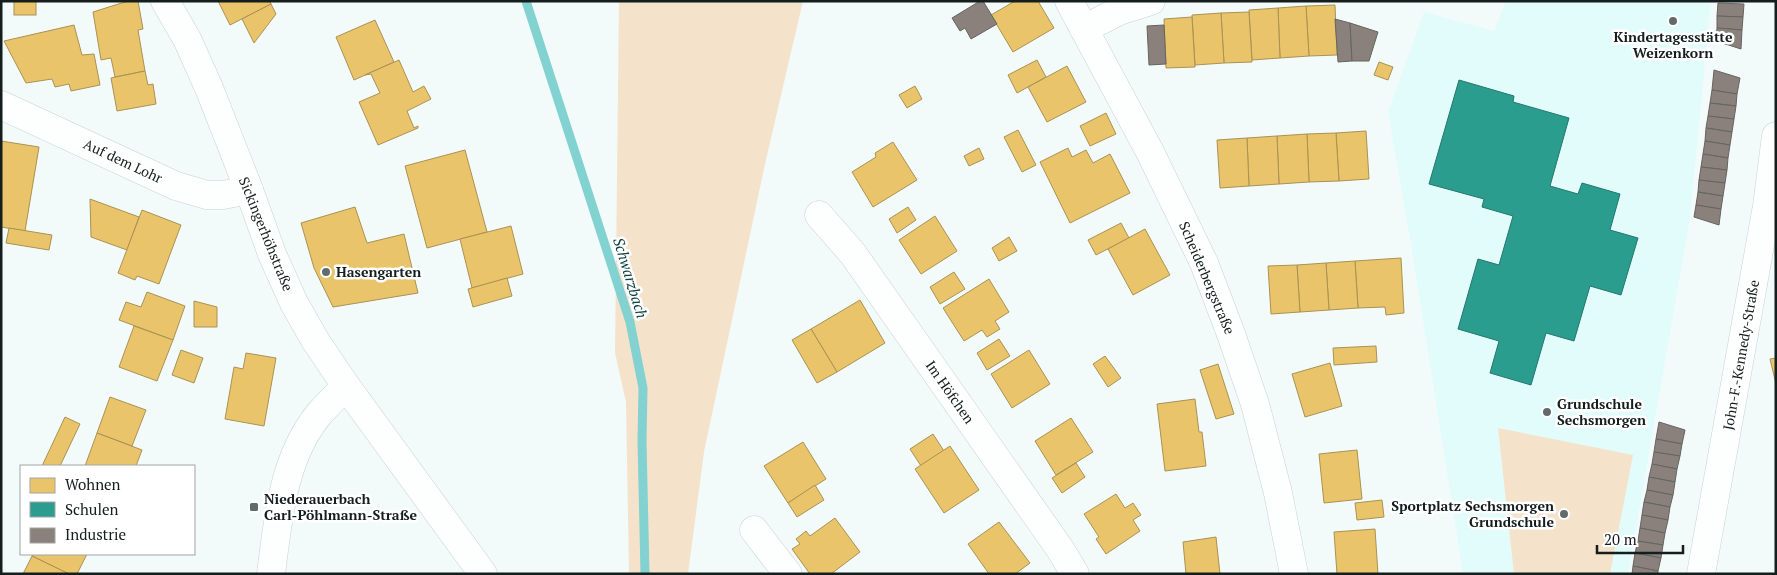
<svg xmlns="http://www.w3.org/2000/svg" width="1777" height="575" viewBox="0 0 1777 575" font-family="'PT Serif',serif">
	<style>
		.built { fill: #e2fcfb }
		.green { fill: #f5e2cb }
		.homes { fill: #e9c46a; stroke: #a99253 }
		.schools { fill: #2a9d8f; stroke: #23776d }
		.industry { fill: #8a817c; stroke: #666360 }
		.lines { fill: none; stroke-linecap: round; stroke-linejoin: round }
		.stream { stroke: #81d2d0; stroke-width: 9 }
		.minor-casing { stroke: #c9d2d2; stroke-width: 29 }
		.major-casing { stroke: #c9d2d2; stroke-width: 29 }
		.minor { stroke: #fdfefe; stroke-width: 28 }
		.major { stroke: #fdfefe; stroke-width: 28 }
		.poi-dot { fill: #616b6a; stroke: #fff; stroke-width: 2 }
		.labels { text-anchor: middle; stroke-width: 5; stroke-linejoin: round; paint-order: stroke }
		.poi-label { font-size: 14px; font-weight: bold; fill: #131e1d; stroke: #fff; text-anchor: start }
		.street-label { font-size: 14px; fill: #131e1d; stroke: #fff }
		.water-label { font-size: 15px; font-style: italic; fill: #0e4241; stroke: #fff }
	</style>
	<rect width="100%" height="100%" fill="#f2fbfa"/>
	<polygon class="built" points="1506,1 1711,1 1690,218 1628,574 1463,574 1412,251 1388,112 1424,12 1494,31"/>
	<g class="green">
		<polygon points="619,1 803,1 765,164 704,452 688,574 629,574 626,402 615,353"/>
		<polygon points="1498,428 1633,455 1610,574 1514,574"/>
	</g>
	<g class="homes">
		<rect x="14" y="1" width="22" height="14"/>
		<polygon points="128,1 138,1 143,29 138,30 145,71 115,77 111,58 101,60 93,12"/>
		<polygon points="218,1 270,1 271,4 230,25"/>
		<polygon points="1015,1 1038,1 1054,28 1013,52 991,15"/>
		<polygon points="271,4 276,14 254,43 242,19"/>
		<polygon points="1335,5 1337,55 1309,56 1306,6"/>
		<polygon points="1306,6 1309,56 1280,58 1278,8"/>
		<polygon points="1278,8 1280,58 1252,60 1249,10"/>
		<polygon points="1249,12 1252,62 1224,63 1221,13"/>
		<polygon points="1221,13 1224,63 1195,65 1192,15"/>
		<polygon points="1192,17 1195,67 1166,68 1164,19"/>
		<polygon points="375,20 394,62 354,80 336,37"/>
		<polygon points="74,25 82,55 94,54 100,85 71,91 69,84 55,87 52,79 26,83 4,41"/>
		<polygon points="399,60 413,92 424,86 431,99 407,111 414,128 418,126 418,128 378,145 359,102 380,93 371,74 365,75"/>
		<polygon points="1037,60 1046,77 1017,93 1008,75"/>
		<polygon points="1379,62 1393,67 1388,80 1374,75"/>
		<polygon points="1067,66 1086,102 1047,122 1028,87"/>
		<polygon points="145,71 148,85 153,84 156,104 117,111 111,78"/>
		<polygon points="915,86 922,99 907,108 899,95"/>
		<polygon points="1106,113 1116,134 1090,146 1080,126"/>
		<polygon points="1018,130 1036,165 1022,172 1004,137"/>
		<polygon points="1366,131 1369,179 1339,181 1336,133"/>
		<polygon points="1336,133 1339,181 1309,182 1307,134"/>
		<polygon points="1307,134 1309,182 1279,184 1277,136"/>
		<polygon points="1277,136 1279,184 1249,186 1247,138"/>
		<polygon points="1247,138 1249,186 1220,188 1217,140"/>
		<polygon points="1,141 39,147 25,231 1,227"/>
		<polygon points="893,142 917,180 873,207 852,172 876,157 875,153"/>
		<polygon points="979,148 984,159 969,166 964,156"/>
		<polygon points="1068,148 1072,157 1086,150 1093,163 1110,154 1130,193 1070,223 1040,162"/>
		<polygon points="465,150 487,232 427,248 405,166"/>
		<polygon points="90,199 139,217 127,250 91,237"/>
		<polygon points="355,207 367,243 404,234 418,293 333,307 314,268 301,223"/>
		<polygon points="908,207 916,220 897,233 889,219"/>
		<polygon points="142,210 181,225 159,284 137,276 135,280 118,273"/>
		<polygon points="935,216 957,251 921,274 899,240"/>
		<polygon points="1121,223 1129,238 1096,255 1088,240"/>
		<polygon points="511,226 523,274 472,288 460,239"/>
		<polygon points="9,228 52,235 49,250 6,243"/>
		<polygon points="1145,229 1170,275 1133,295 1108,249"/>
		<polygon points="1009,237 1017,251 999,261 992,248"/>
		<polygon points="1401,258 1404,313 1386,315 1385,307 1358,308 1355,261"/>
		<polygon points="1355,261 1358,308 1329,310 1326,263"/>
		<polygon points="1326,263 1329,310 1300,312 1297,265"/>
		<polygon points="1297,265 1300,312 1271,314 1268,266"/>
		<polygon points="954,272 965,289 940,304 930,287"/>
		<polygon points="507,278 512,296 473,307 468,289"/>
		<polygon points="989,279 1009,312 995,321 1000,329 987,337 982,330 964,341 943,308"/>
		<polygon points="147,292 185,306 173,340 119,320 126,302 141,307"/>
		<polygon points="860,300 885,343 837,372 811,329"/>
		<polygon points="194,301 217,307 217,327 194,327"/>
		<polygon points="134,326 173,340 157,381 119,367"/>
		<polygon points="811,329 837,372 817,383 792,340"/>
		<polygon points="999,339 1010,356 987,370 977,353"/>
		<polygon points="1376,346 1377,362 1334,365 1333,348"/>
		<polygon points="181,350 203,358 194,383 172,375"/>
		<polygon points="1029,350 1050,384 1012,408 991,374"/>
		<polygon points="246,353 276,358 264,426 225,419 234,367 243,369"/>
		<polygon points="1105,356 1121,378 1108,387 1093,364"/>
		<polygon points="1776,358 1776,384 1770,359"/>
		<polygon points="1330,363 1342,406 1305,417 1292,374"/>
		<polygon points="1218,364 1234,414 1216,419 1200,370"/>
		<polygon points="110,397 146,410 132,446 97,433"/>
		<polygon points="1195,399 1199,432 1202,432 1206,466 1165,471 1157,404"/>
		<polygon points="65,417 80,424 60,466 42,466"/>
		<polygon points="1071,418 1093,452 1056,475 1035,441"/>
		<polygon points="97,433 142,450 136,466 85,466"/>
		<polygon points="933,434 944,451 921,466 910,449"/>
		<polygon points="803,442 826,479 788,503 764,466"/>
		<polygon points="950,446 979,490 944,513 915,469"/>
		<polygon points="1357,450 1362,499 1324,503 1319,454"/>
		<polygon points="1076,463 1085,477 1062,493 1052,478"/>
		<polygon points="815,485 824,500 797,517 788,503"/>
		<polygon points="1116,494 1125,508 1133,503 1141,515 1133,520 1140,531 1106,554 1096,539 1099,537 1084,514"/>
		<polygon points="1382,500 1384,517 1357,520 1355,503"/>
		<polygon points="835,518 860,552 831,574 810,574 792,549 800,544 796,539 806,531 810,536"/>
		<polygon points="999,522 1030,563 1015,574 989,574 968,544"/>
		<polygon points="1375,529 1378,574 1337,574 1334,532"/>
		<polygon points="1216,537 1220,574 1186,574 1183,542"/>
		<polygon points="33,554 87,554 77,574 69,574 32,556"/>
		<polygon points="32,556 69,574 23,574"/>
	</g>
	<polygon class="schools" points="1459,80 1514,96 1513,102 1569,118 1550,186 1578,194 1582,183 1620,194 1610,230 1638,238 1621,295 1590,286 1574,341 1546,333 1531,385 1490,373 1499,341 1458,329 1478,259 1499,265 1513,216 1482,207 1484,199 1429,184"/>
	<g class="industry">
		<polygon points="980,1 983,1 997,24 971,39 965,28 960,31 952,18"/>
		<polygon points="1718,3 1744,4 1743,17 1717,16"/>
		<polygon points="1717,16 1743,17 1742,30 1717,28"/>
		<polygon points="1335,19 1350,23 1352,61 1338,62"/>
		<polygon points="1350,23 1378,32 1369,61 1352,61"/>
		<polygon points="1164,25 1166,64 1149,65 1147,26"/>
		<polygon points="1717,28 1742,30 1741,49 1716,41"/>
		<polygon points="1714,70 1740,78 1737,94 1712,90"/>
		<polygon points="1712,90 1737,94 1736,106 1710,103"/>
		<polygon points="1710,103 1736,106 1734,119 1708,116"/>
		<polygon points="1708,116 1734,119 1732,132 1706,128"/>
		<polygon points="1706,128 1732,132 1730,145 1705,141"/>
		<polygon points="1705,141 1730,145 1728,158 1703,154"/>
		<polygon points="1703,154 1728,158 1727,170 1701,167"/>
		<polygon points="1701,167 1727,170 1725,183 1699,180"/>
		<polygon points="1699,180 1725,183 1723,196 1698,192"/>
		<polygon points="1698,192 1723,196 1721,209 1696,205"/>
		<polygon points="1696,205 1721,209 1719,225 1694,217"/>
		<polygon points="1659,422 1685,430 1682,444 1656,439"/>
		<polygon points="1656,439 1682,444 1680,456 1654,452"/>
		<polygon points="1654,452 1680,456 1677,469 1652,464"/>
		<polygon points="1652,464 1677,469 1675,482 1649,477"/>
		<polygon points="1649,477 1675,482 1673,495 1647,490"/>
		<polygon points="1647,490 1673,495 1670,507 1644,502"/>
		<polygon points="1644,502 1670,507 1668,520 1642,515"/>
		<polygon points="1642,515 1668,520 1665,533 1640,528"/>
		<polygon points="1640,528 1665,533 1663,545 1638,541"/>
		<polygon points="1638,541 1663,545 1661,558 1635,553"/>
		<polygon points="1635,553 1661,558 1658,571 1633,566"/>
		<polygon points="1633,566 1658,571 1658,574 1632,574"/>
	</g>
	<g class="lines">
		<polyline class="stream" points="526,1 630,322 643,388 642,441 645,574"/>
		<g class="minor-casing">
			<g id="minor">
				<polyline points="1069,1 1150,152 1204,263 1231,334 1255,404 1278,493 1294,574"/>
				<polyline points="1084,29 1119,11 1151,1"/>
				<polyline points="1,105 176,186 207,195 223,195 249,190"/>
				<polyline points="819,215 853,254 1060,549 1075,574"/>
				<polyline points="754,530 788,574"/>
				<path d="M271,574c7,-55 12,-116 48,-160 9,-10 18,-19 27,-28"/>
				<polyline points="1701,574 1767,206 1776,136"/>
			</g>
		</g>
		<g class="major-casing">
			<polyline id="major" points="165,1 187,39 209,88 249,190 272,254 294,303 315,340 346,386 483,574"/>
		</g>
		<use href="#minor" class="minor"/>
		<use href="#major" class="major"/>
	</g>
	<g class="poi-dot">
		<circle cx="1673" cy="21" r="5"/>
		<circle cx="326" cy="272" r="5"/>
		<circle cx="1547" cy="412" r="5"/>
		<rect x="249" y="502" width="10" height="10" rx="2.5"/>
		<circle cx="1564" cy="514" r="5"/>
	</g>
	<g class="labels">
		<g class="poi-label">
			<text x="1673" y="42" text-anchor="middle">Kindertagesstätte<tspan x="1673" dy="16">Weizenkorn</tspan></text>
			<text x="336" y="277">Hasengarten</text>
			<text x="1557" y="409">Grundschule<tspan x="1557" dy="16">Sechsmorgen</tspan></text>
			<text x="264" y="504">Niederauerbach<tspan x="264" dy="16">Carl-Pöhlmann-Straße</tspan></text>
			<text x="1554" y="511" text-anchor="end">Sportplatz Sechsmorgen<tspan x="1554" dy="16">Grundschule</tspan></text>
		</g>
		<g class="street-label">
			<text transform="translate(123 161) rotate(25)" y="5">Auf dem Lohr</text>
			<text transform="translate(266 234) rotate(68)" y="5">Sickingerhöhstraße</text>
			<text transform="translate(1207 278) rotate(67)" y="5">Scheiderbergstraße</text>
			<text transform="translate(1741 355) rotate(-80)" y="5">John-F.-Kennedy-Straße</text>
			<text transform="translate(950 392) rotate(55)" y="5">Im Höfchen</text>
		</g>
		<g class="water-label">
			<text transform="translate(630 278) rotate(73)" y="5">Schwarzbach</text>
		</g>
	</g>
	<rect width="1777" height="575" fill="none" stroke="#131e1d" stroke-width="5"/>
	<rect x="20" y="465" width="175" height="90" fill="#ffffff" stroke="#a1a5a5"/>
	<rect x="30" y="478" width="25" height="15" fill="#e9c46a" stroke="#a1a5a5"/>
	<text x="65" y="490" font-size="15" fill="#131e1d">Wohnen</text>
	<rect x="30" y="502" width="25" height="15" fill="#2a9d8f" stroke="#a1a5a5"/>
	<text x="65" y="515" font-size="15" fill="#131e1d">Schulen</text>
	<rect x="30" y="528" width="25" height="15" fill="#8a817c" stroke="#a1a5a5"/>
	<text x="65" y="540" font-size="15" fill="#131e1d">Industrie</text>
	<path d="M1597 545v8h86v-8" fill="none" stroke="#131e1d" stroke-width="2.5"/>
	<text x="1604" y="545" font-size="15" fill="#131e1d" stroke="#ffffff" stroke-width="4" paint-order="stroke">20 m</text>
</svg>
